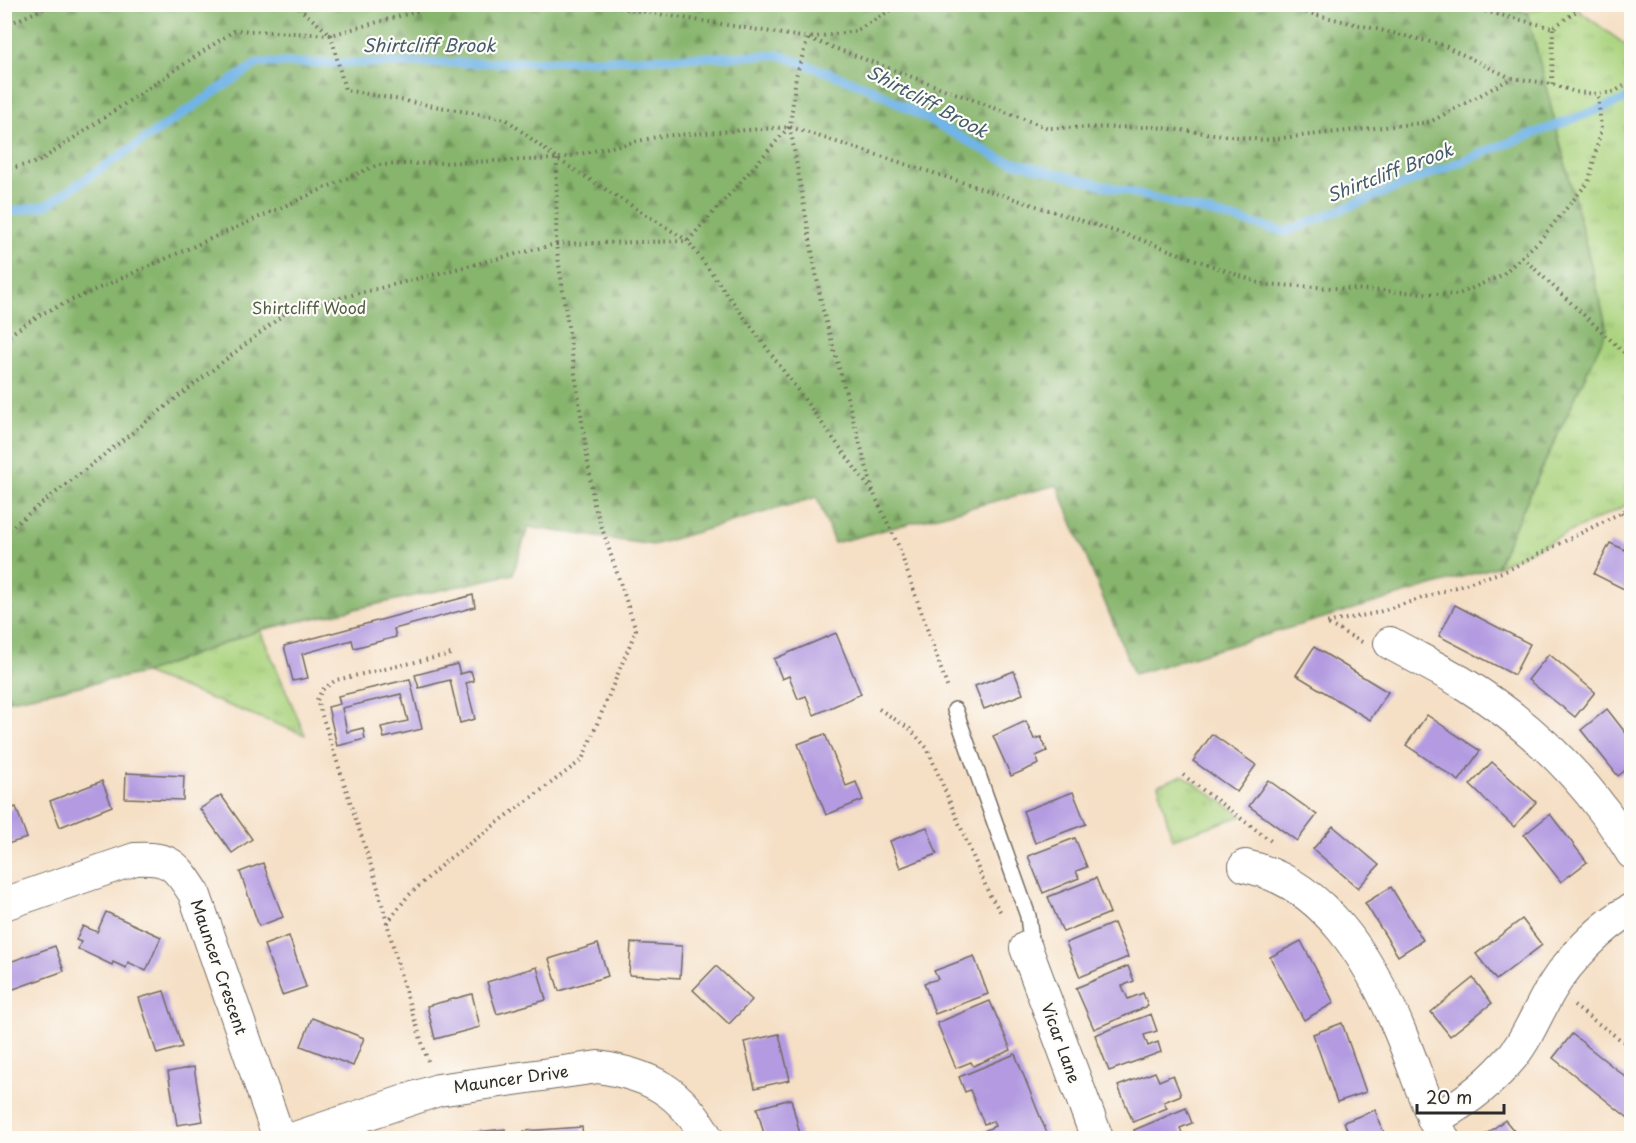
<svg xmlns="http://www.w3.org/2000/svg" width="1636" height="1143" viewBox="0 0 1636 1143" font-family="'Playpen Sans',sans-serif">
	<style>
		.grass { fill: url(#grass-tufts); stroke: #6a7f54; stroke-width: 1.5 }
		.forest { fill: url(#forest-firs); stroke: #59704c; stroke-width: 1.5 }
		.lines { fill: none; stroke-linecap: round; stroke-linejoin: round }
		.stream { stroke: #71b4e7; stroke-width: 9 }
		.building { fill: #b49be1 }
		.service-casing { stroke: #726a61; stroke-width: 18 }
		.minor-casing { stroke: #726a61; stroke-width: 34 }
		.path { stroke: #726a61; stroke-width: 4; stroke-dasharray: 1.5 4.5; stroke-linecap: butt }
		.service { stroke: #fff; stroke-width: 15 }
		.minor { stroke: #fff; stroke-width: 32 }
		.labels { text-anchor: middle; stroke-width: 4.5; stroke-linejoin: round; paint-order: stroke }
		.park-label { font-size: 16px; fill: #515d44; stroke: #fdfcf7 }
		.street-label { font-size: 16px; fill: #2b2b2b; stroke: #fdfcf7 }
		.water-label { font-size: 18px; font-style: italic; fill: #445b6d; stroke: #fdfcf7 }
	</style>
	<defs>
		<pattern id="grass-tufts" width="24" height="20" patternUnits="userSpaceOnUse" patternTransform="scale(1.5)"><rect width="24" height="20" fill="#aad37e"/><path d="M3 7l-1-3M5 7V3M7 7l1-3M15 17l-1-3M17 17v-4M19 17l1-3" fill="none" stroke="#92b56d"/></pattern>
		<pattern id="forest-firs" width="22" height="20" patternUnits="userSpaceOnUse" patternTransform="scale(1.5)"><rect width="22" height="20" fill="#87b56d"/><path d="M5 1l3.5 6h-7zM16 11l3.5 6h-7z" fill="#6f935a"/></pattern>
	</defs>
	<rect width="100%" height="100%" fill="#fdfcf7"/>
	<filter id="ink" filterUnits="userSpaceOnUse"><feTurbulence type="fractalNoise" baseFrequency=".0167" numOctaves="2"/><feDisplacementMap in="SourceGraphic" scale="12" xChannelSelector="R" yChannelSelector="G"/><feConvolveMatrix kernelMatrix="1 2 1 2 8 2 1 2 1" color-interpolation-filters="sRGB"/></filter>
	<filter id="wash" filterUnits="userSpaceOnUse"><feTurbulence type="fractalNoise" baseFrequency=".008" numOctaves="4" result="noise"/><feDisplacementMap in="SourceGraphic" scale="24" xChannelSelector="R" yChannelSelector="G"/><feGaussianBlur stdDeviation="1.35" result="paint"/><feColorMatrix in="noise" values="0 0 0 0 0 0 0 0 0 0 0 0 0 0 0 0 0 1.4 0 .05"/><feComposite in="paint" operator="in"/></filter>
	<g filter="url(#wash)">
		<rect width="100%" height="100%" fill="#f5dfc5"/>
		<g class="grass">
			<polygon points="1552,5 1571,5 1631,49 1631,503 1496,567 1607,329 1527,12"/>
			<polygon points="260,630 305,735 144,673"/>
			<polygon points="1183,775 1242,816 1172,839 1158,785"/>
		</g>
		<polygon class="forest" points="1499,4 1527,12 1607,329 1496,567 1134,674 1057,485 834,543 817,497 653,545 528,527 513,574 260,630 144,673 5,701 5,5"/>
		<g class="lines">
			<polyline class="stream" points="4,213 47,205 258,63 482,63 780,55 870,88 1001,159 1285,232 1492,149 1632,97"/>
		</g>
		<g id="blocks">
			<g class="building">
				<polygon points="1610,543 1632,553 1632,593 1594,574"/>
				<polygon points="473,595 475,607 394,629 396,637 354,648 352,640 302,654 308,678 293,681 284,646"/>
				<polygon points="1455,605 1530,644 1514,675 1439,636"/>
				<polygon points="836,633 861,694 814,715 806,696 798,699 789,676 782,679 774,659"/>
				<polygon points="1314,647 1388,692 1370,720 1296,675"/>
				<polygon points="1549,654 1595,692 1575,717 1528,680"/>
				<polygon points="457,664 460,674 471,671 474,681 466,683 475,719 460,723 450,680 419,688 415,675"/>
				<polygon points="1014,671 1023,694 984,709 975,686"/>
				<polygon points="410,679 422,729 384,738 381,727 408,721 401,694 342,708 347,732 363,728 365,739 337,746 328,707 340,704 338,696"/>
				<polygon points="1607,709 1632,741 1632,765 1618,776 1581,730"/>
				<polygon points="1427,715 1480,751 1459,781 1406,745"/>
				<polygon points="1026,721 1034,739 1041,737 1047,751 1036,756 1039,764 1011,776 993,736"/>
				<polygon points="825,734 846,786 856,782 863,800 826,815 798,744"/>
				<polygon points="1212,734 1256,765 1237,792 1193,761"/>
				<polygon points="1492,762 1536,802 1514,827 1470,785"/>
				<polygon points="126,773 184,776 183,800 125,798"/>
				<polygon points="1268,780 1317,815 1297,841 1249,806"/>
				<polygon points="102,781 112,806 60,827 50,801"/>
				<polygon points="1073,792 1086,824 1035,843 1023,811"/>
				<polygon points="221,795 252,839 232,853 200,809"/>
				<polygon points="16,807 27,838 4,845 4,811"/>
				<polygon points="1550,814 1587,862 1561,882 1524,835"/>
				<polygon points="1333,826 1379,865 1358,888 1313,849"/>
				<polygon points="927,827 937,854 900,868 890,841"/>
				<polygon points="1075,838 1087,867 1076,871 1079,878 1043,893 1028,856"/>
				<polygon points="263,863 283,917 259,926 240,872"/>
				<polygon points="1096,878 1110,913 1063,932 1048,897"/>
				<polygon points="1391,887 1423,940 1398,956 1365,903"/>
				<polygon points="106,912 161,937 146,971 128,962 126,968 113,962 112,965 78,949 81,942 76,940 83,926 97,932"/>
				<polygon points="1522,919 1542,945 1496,980 1476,954"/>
				<polygon points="1114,923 1128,957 1080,977 1066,943"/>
				<polygon points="289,936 306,987 282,995 264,945"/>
				<polygon points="1301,941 1334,1003 1304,1020 1270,957"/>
				<polygon points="631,943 682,946 680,978 629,975"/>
				<polygon points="598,944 608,976 559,991 549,959"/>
				<polygon points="55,946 64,971 8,991 4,983 4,964"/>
				<polygon points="974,956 988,994 935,1014 924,983 938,979 934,971"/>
				<polygon points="716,966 752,1000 729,1024 693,990"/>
				<polygon points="1128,966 1134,981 1122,986 1128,999 1143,993 1148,1006 1094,1029 1076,988"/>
				<polygon points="537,967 546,1000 497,1014 487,982"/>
				<polygon points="1473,978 1492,1003 1450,1036 1431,1012"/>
				<polygon points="164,991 182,1047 157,1054 139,998"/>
				<polygon points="472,994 480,1027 435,1039 427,1006"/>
				<polygon points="990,1001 1011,1050 973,1066 971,1062 956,1068 937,1023"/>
				<polygon points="1151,1014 1157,1031 1144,1035 1148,1046 1158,1042 1161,1052 1109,1071 1095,1035"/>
				<polygon points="312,1018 364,1038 353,1066 301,1046"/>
				<polygon points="1342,1023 1366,1092 1337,1102 1313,1034"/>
				<polygon points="779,1034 790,1080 755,1088 744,1042"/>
				<polygon points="1572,1034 1632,1082 1632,1121 1553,1058"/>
				<polygon points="1015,1054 1037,1109 1049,1138 987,1138 984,1131 995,1126 993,1121 984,1124 970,1090 965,1092 959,1077"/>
				<polygon points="194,1067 203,1121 177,1125 168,1072"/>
				<polygon points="1155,1072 1159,1081 1173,1075 1181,1095 1164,1102 1167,1108 1133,1122 1118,1086"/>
				<polygon points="791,1099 801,1138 765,1138 757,1108"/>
				<polygon points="1186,1108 1192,1123 1180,1128 1184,1138 1137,1138 1134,1130"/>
				<polygon points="1375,1110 1386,1138 1350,1138 1344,1122"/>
				<polygon points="1505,1120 1520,1138 1481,1138"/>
				<polygon points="582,1127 583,1138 524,1138 524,1131"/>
				<polygon points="505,1129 506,1138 456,1138 456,1134"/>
			</g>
		</g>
	</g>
	<g filter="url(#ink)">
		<use href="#blocks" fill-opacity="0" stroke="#726a61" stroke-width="1.5"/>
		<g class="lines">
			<g class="service-casing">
				<polyline id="service" points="955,710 1028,916 1030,933 1026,948"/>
			</g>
			<g class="minor-casing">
				<g id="minor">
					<path d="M1390,643c25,14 52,27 76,42 53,33 101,76 138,126 10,13 19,28 28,42"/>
					<path d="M1245,866c80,17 126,95 155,166 15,36 25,72 43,106"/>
					<path d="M4,904l131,-45c35,-2 41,6 59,34l85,245"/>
					<polyline points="1026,948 1097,1138"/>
					<path d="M1433,1119c27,-13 53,-33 73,-55 20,-21 30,-50 45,-75 17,-28 51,-64 81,-80"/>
					<path d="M295,1138l143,-48 160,-23c53,8 83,24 109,71"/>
				</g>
			</g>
			<g class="path">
				<polyline points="294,4 331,35 345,90 506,119 557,159 688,241 874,494"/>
				<polyline points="596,4 808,38 1048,128 1155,127 1263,140 1430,122 1512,78 1552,84 1575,92 1598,94 1614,92 1632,81"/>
				<polyline points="901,4 856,31 808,38 796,76 790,127 822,307 874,494 898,545 948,689"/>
				<polyline points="1271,4 1443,45 1511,78"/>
				<polyline points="1456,4 1553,28 1586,4"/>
				<polyline points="4,26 54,4"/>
				<polyline points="1552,84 1553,28"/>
				<polyline points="4,170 38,162 235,30 331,35 443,4"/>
				<polyline points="1522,257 1632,360"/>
				<polyline points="4,338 43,313 377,165 557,159 661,136 790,127 1139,239 1262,284 1457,295 1502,275 1540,240 1589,181 1601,129 1598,94"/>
				<polyline points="1621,513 1632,518"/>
				<polyline points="4,533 288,311 556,244 557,159"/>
				<polyline points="1362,642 1326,623 1376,613 1508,570 1632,507"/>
				<polyline points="879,709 910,729 927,748 989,894 1002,914"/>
				<polyline points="1183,775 1271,841"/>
				<polyline points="387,923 407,897 446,861 582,760 636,630 594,504 556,244 688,241 789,127"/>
				<polyline points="1574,1006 1632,1048"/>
				<polyline points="428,1061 403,984 376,881 317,700 322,690 336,680 451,654"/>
			</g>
			<use href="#service" class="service"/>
			<use href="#minor" class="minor"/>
		</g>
	</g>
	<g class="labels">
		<g class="park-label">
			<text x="309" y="314">Shirtcliff Wood</text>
		</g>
		<g class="street-label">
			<text transform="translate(219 967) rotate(71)" y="6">Mauncer Crescent</text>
			<text transform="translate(1061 1043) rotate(70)" y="6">Vicar Lane</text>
			<text transform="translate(511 1079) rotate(-8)" y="6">Mauncer Drive</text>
		</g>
		<g class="water-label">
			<text x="429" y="52">Shirtcliff Brook</text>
			<text transform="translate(927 102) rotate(28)" y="6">Shirtcliff Brook</text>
			<text transform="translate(1390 173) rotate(-21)" y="6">Shirtcliff Brook</text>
		</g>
	</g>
	<rect width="1636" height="1143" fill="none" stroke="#fdfcf7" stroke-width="24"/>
	<path d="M1417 1104v9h87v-9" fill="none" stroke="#2b2b2b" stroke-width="3"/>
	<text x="1426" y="1104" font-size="18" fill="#2b2b2b" stroke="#fdfcf7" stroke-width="4.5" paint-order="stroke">20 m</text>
</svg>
